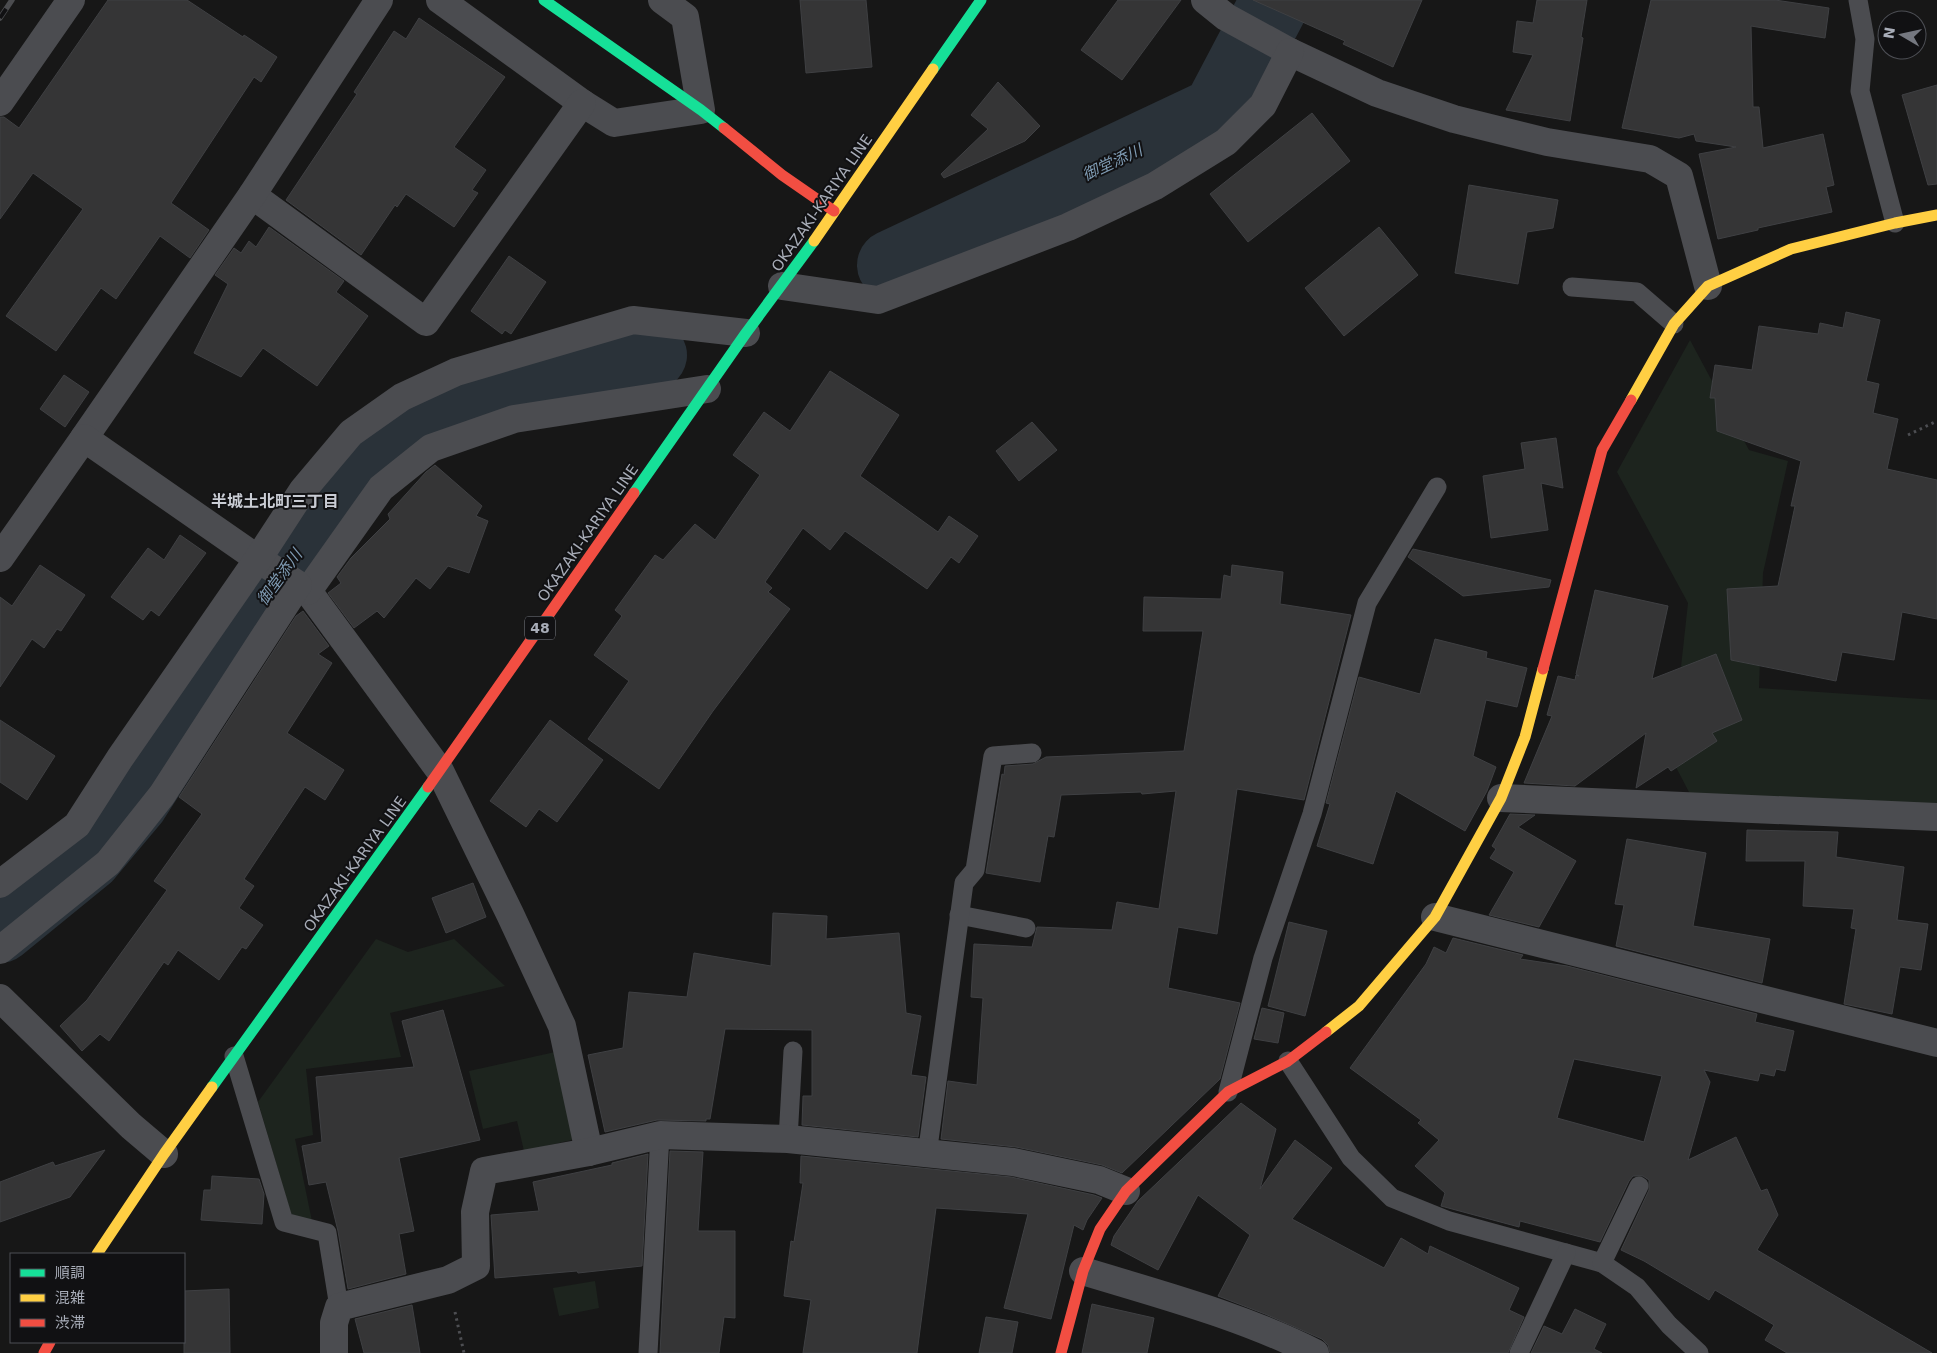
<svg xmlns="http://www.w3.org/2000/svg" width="1937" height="1353" viewBox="0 0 1937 1353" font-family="'DejaVu Sans','Noto Sans JP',sans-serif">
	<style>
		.green { fill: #1d241e }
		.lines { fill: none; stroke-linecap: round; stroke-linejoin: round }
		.river { stroke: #2a3239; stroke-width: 70 }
		.building { fill: #353536; stroke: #3f4043; fill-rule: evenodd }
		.path { stroke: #4d4e52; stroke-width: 3; stroke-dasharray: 2.5 4; stroke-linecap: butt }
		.lane { stroke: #4b4c50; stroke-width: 19 }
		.street { stroke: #4b4c50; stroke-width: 28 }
		.fast { stroke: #16e098; stroke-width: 11 }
		.slow { stroke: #ffcf43; stroke-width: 11 }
		.jam { stroke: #f24e42; stroke-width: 11 }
		.rail-casing { stroke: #4b4c4f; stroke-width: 5.5 }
		.rail { stroke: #111113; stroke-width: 4; stroke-dasharray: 11; stroke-linecap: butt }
		.labels { text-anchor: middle; stroke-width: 4; stroke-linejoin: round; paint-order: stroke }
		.shield { fill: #111113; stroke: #7b7e86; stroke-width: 1 }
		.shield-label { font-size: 14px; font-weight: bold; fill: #a8adb8 }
		.street-label { font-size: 15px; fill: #a8adb8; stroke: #111113 }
		.water-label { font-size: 16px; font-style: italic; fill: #7f9bb3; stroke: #111113 }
		.neighbourhood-label { font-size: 16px; font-weight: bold; fill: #c9ccd4; stroke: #111113 }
	</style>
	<rect width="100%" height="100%" fill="#171717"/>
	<g class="green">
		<polygon points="1690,340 1749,450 1788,461 1763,573 1759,688 1937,700 1937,805 1690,794 1643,704 1680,676 1688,603 1617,472"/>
		<polygon points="376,939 408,952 454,939 505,986 390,1013 401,1057 306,1069 313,1135 295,1139 312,1221 291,1214 258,1102"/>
		<polygon points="555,1052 576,1139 524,1151 517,1121 483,1129 469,1071"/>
		<polygon points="595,1281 599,1308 559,1316 553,1288"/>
	</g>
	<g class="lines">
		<g class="river">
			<polyline points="892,265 1217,112 1276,0"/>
			<polyline points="0,928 87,857 134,801 271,586 359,471 421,424 495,393 652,355"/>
		</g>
	</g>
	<g class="building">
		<polygon points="108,0 187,0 243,37 244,35 277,57 261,82 254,77 171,203 209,230 190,258 160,236 116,299 101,288 56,351 6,316 83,209 33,173 0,219 0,117 4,117 19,128"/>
		<polygon points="800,0 866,0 872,67 806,73"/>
		<polygon points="1118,0 1181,0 1122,80 1081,50"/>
		<polygon points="1253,0 1422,0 1393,67 1343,44 1345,41"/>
		<polygon points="1537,0 1587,0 1581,37 1583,38 1570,121 1506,110 1533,55 1513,52 1517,21 1533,23"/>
		<polygon points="1651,0 1775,0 1829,8 1825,38 1751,26 1753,107 1759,107 1763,148 1823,134 1834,185 1826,187 1832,212 1758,228 1758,230 1718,239 1699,154 1736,147 1696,141 1694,134 1679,138 1622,128"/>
		<polygon points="419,18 505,77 454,147 486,170 472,190 478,193 454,227 406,194 397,207 395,205 361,255 286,200 357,94 354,92 394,31 406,39"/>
		<polygon points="998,82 1040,126 1025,141 944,178 941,174 988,129 971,115"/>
		<polygon points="1937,85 1937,184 1928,185 1902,95"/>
		<polygon points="1312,113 1350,161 1248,242 1210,194"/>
		<polygon points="1469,185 1558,200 1553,228 1527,232 1518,284 1455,273"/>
		<polygon points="269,227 344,281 336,292 368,316 317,386 263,348 241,377 194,353 228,284 215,275 234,248 241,253 249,241 256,247"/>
		<polygon points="1379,227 1418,275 1344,336 1305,288"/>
		<polygon points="509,256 546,282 511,334 505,330 502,334 471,311"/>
		<polygon points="1846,312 1880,320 1866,381 1879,384 1873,413 1898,419 1887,469 1937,480 1937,619 1902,612 1894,660 1842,652 1836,681 1731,660 1727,589 1778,586 1795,506 1791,506 1801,461 1717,431 1715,398 1710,398 1715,365 1752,370 1759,326 1818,334 1820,323 1843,328"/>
		<polygon points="830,371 899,415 860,476 938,532 949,516 978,536 959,563 951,557 927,589 845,531 830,550 803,528 765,582 772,588 768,592 790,609 713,711 659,789 588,739 629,681 594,655 622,616 615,610 655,555 663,560 695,524 715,540 760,475 733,455 764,412 790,431"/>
		<polygon points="64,375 89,392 65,427 40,409"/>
		<polygon points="1032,422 1057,450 1019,481 996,451"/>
		<polygon points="1556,438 1563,488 1541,483 1548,530 1491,538 1483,476 1525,469 1521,443"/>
		<polygon points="435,465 482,506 476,516 488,521 469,573 448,566 430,589 416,578 384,618 377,611 354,628 328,593 341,583 337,577 351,558 390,519 388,514 426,472"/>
		<polygon points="180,535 206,553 159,616 151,610 143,620 111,597 148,548 164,560"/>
		<polygon points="1413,549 1551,580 1549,587 1463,596 1408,557"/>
		<polygon points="40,565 85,595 61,631 57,629 44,648 32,639 0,687 0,597 12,606"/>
		<polygon points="1232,565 1283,572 1280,604 1351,615 1304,800 1237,789 1217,934 1178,927 1168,988 1240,1003 1220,1079 1122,1173 1102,1165 1016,1147 941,1139 948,1081 977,1085 983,998 971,997 974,944 1032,947 1037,927 1112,930 1117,902 1159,909 1176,791 1142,794 1141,792 1061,795 1054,837 1048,836 1040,882 986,873 1002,774 1004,775 1005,766 1033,764 1046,757 1184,751 1203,631 1143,631 1144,597 1221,599 1224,575 1231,577"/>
		<polygon points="1595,590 1668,606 1652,679 1716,654 1742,720 1712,733 1717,741 1671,771 1668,767 1636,788 1646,733 1575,786 1524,783 1552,716 1547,715 1558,676 1575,680 1576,675 1579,676 1576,674"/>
		<polygon points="303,611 329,646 318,654 332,663 287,733 344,770 325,800 305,787 244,879 254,886 239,908 263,925 246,949 242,947 219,980 178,950 168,965 164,962 109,1041 100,1034 82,1051 60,1026 87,1000 167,890 154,881 202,814 179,797 296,616"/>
		<polygon points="1435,639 1487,652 1486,658 1527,668 1517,707 1486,700 1473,756 1496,767 1487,791 1465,831 1396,791 1373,864 1317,846 1330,804 1326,803 1359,677 1420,694"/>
		<polygon points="0,720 55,756 27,800 0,782"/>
		<polygon points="550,720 603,760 557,822 539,809 526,827 490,801"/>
		<polygon points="1510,814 1535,815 1518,827 1576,861 1539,927 1489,915 1514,872 1490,858 1496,849 1492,846"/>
		<polygon points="1747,830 1838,832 1836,857 1904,867 1897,920 1928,924 1921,970 1900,967 1892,1014 1844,1004 1856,929 1851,928 1854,909 1803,906 1805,861 1746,861"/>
		<polygon points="1627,839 1706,853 1693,926 1770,939 1762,983 1616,946 1624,905 1615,904"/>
		<polygon points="473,883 486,917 446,933 432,898"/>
		<polygon points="773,913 827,916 826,939 899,933 906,1013 921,1016 911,1075 926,1077 918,1137 802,1125 803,1096 812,1096 812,1030 725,1029 710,1119 706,1119 706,1121 657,1120 605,1132 588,1055 623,1048 629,992 687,997 694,953 771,966"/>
		<polygon points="1289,922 1327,931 1305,1016 1268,1006"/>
		<path d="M1453,938l70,17 -3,4 47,7 190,48 -2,8 39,9 -9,40 -9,-2 -2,7 -14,-3 -2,8 -54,-11 6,12 -22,78 48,-23 25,54 6,-2 11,26 -21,35 175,103h-145l-22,-13 9,-15 -59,-35 -6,10 -65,-39 -23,-11 28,-60v-10l-6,-4h-10l-4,5 -29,61 -80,-21 -1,6 -78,-21 4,-13 -30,-27 24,-26 -21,-17 3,-3 -71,-52 76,-104 8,-17 12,6zM1574,1059l88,17 -18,66 -87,-24z"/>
		<polygon points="1262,1008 1284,1013 1278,1043 1254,1039"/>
		<polygon points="443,1010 480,1140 399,1158 414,1231 399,1234 406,1274 348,1289 338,1231 326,1182 309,1185 302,1146 322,1142 316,1077 414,1067 402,1021"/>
		<polygon points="1241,1103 1276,1129 1260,1189 1295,1140 1332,1168 1292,1219 1384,1268 1401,1238 1428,1254 1430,1246 1519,1288 1509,1310 1524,1317 1508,1353 1330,1353 1328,1345 1322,1339 1265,1314 1218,1296 1250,1235 1198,1195 1158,1270 1111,1245 1114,1236 1138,1201"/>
		<polygon points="105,1150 70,1197 0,1222 0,1182 53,1162 55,1166"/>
		<polygon points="670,1151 703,1152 698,1231 735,1231 735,1318 724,1317 719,1353 660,1353"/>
		<polygon points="648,1154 642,1266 578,1273 577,1271 495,1278 491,1215 539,1211 533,1182 612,1165 612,1163"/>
		<polygon points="801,1156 1011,1177 1094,1195 1102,1198 1087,1220 1083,1230 1074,1225 1051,1319 1004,1308 1028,1214 936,1208 917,1353 803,1353 811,1300 784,1296 791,1241 794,1242 803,1183 800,1183"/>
		<polygon points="212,1176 259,1179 264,1194 262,1224 201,1220 204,1190 211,1190"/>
		<polygon points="229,1289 230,1353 184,1353 184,1291"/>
		<polygon points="1092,1304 1154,1318 1147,1353 1082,1353"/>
		<polygon points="412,1305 420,1353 364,1353 355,1319"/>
		<polygon points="1575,1309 1606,1324 1594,1349 1602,1353 1531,1353 1544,1326 1562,1334"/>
		<polygon points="986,1317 1018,1322 1012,1353 979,1353"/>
	</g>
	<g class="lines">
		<g class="path">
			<polyline points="1908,435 1937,421"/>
			<polyline points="455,1312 464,1353"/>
		</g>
		<g class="lane">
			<polyline points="1858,0 1865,39 1860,91 1895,223"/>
			<polyline points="1572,287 1637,292 1674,324"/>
			<polyline points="959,915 1026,928"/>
			<polyline points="234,1056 284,1222 327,1233 339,1307"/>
			<polyline points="1288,1061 1351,1158 1392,1198 1449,1221 1602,1263 1637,1287 1669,1325 1699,1353"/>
			<polyline points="1228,1092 1263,958 1312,814 1367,603 1437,487"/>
			<polyline points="788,1139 793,1051"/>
			<polyline points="927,1155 964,883 975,870 993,756 1032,753"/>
			<polyline points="1602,1263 1639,1186"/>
			<polyline points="648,1353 660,1135"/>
			<polyline points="1519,1353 1566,1253"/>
		</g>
		<g class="street">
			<polyline points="440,0 582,103 614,123 701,110 685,17 662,0"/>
			<polyline points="1205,0 1226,17 1290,52 1377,93 1454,119 1547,142 1650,159 1679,176 1708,286"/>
			<polyline points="0,102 71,0"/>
			<polyline points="252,195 426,322 582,103"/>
			<polyline points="782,286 878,300 1068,227 1155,186 1226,142 1263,105 1290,52"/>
			<polyline points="84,438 252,195 379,0"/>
			<polyline points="0,558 84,438 258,559 308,591 440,771 510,914 562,1026 589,1152"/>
			<polyline points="308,591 381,488 431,448 514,419 707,389"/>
			<polyline points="1501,798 1937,817"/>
			<polyline points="0,884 77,825 120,758 258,559 303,490 351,433 402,397 456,372 633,320 746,333"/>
			<polyline points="1435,917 1937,1043"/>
			<polyline points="0,950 108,863 162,795 298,585"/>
			<polyline points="0,998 131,1126 164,1154"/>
			<path d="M1083,1271c79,24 159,45 232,82"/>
			<polyline points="334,1353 334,1323 339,1307 448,1280 476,1266 475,1212 484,1171 589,1152 660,1135 788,1139 1013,1162 1099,1180 1126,1191"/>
		</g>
		<g class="fast">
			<polyline points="544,0 701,110 724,128"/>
			<polyline points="933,69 981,0"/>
			<polyline points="634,493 746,333 814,241"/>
			<polyline points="212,1087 428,787"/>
		</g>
		<g class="slow">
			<polyline points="814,241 933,69"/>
			<polyline points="1631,400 1674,324 1708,286 1791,249 1895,223 1937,215"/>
			<polyline points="1326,1032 1359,1006 1435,917 1501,798 1525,737 1543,669"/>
			<polyline points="97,1254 164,1154 212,1087"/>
		</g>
		<g class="jam">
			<polyline points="724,128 782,175 834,211"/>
			<polyline points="1543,669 1602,450 1631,400"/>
			<polyline points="428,787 634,493"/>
			<polyline points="44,1353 50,1342"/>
			<polyline points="1061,1353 1083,1271 1100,1229 1126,1191 1228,1092 1288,1061 1326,1032"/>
		</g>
		<g class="rail-casing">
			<polyline id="rail" points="0,18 12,0"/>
		</g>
		<use href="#rail" class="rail"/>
	</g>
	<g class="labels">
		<rect class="shield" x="525" y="616.5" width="30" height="23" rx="4"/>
		<g class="shield-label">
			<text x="540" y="633">48</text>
		</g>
		<g class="street-label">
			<text transform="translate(822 203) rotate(-55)" y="5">OKAZAKI-KARIYA LINE</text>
			<text transform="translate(588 533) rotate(-55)" y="5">OKAZAKI-KARIYA LINE</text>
			<text transform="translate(355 864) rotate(-54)" y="5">OKAZAKI-KARIYA LINE</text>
		</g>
		<g class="water-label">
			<text transform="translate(1112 162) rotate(-25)" y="6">御堂添川</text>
			<text transform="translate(279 577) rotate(-54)" y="6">御堂添川</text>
		</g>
		<g class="neighbourhood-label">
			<text x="275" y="507">半城土北町三丁目</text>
		</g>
	</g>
	<rect x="10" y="1253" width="175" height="90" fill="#111113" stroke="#4d4f55"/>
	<rect x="20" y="1269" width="25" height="8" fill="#16e098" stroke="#4d4f55"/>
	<text x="55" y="1278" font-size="15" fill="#a8adb8">順調</text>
	<rect x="20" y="1294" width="25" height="8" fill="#ffcf43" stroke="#4d4f55"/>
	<text x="55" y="1303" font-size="15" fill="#a8adb8">混雑</text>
	<rect x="20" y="1319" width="25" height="8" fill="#f24e42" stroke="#4d4f55"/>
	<text x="55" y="1328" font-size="15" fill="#a8adb8">渋滞</text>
	<g transform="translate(1902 35) rotate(279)"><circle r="24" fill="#111113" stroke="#4d4f55"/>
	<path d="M0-4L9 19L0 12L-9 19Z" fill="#757880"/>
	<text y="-8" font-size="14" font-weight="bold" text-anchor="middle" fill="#a8adb8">N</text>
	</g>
</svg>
